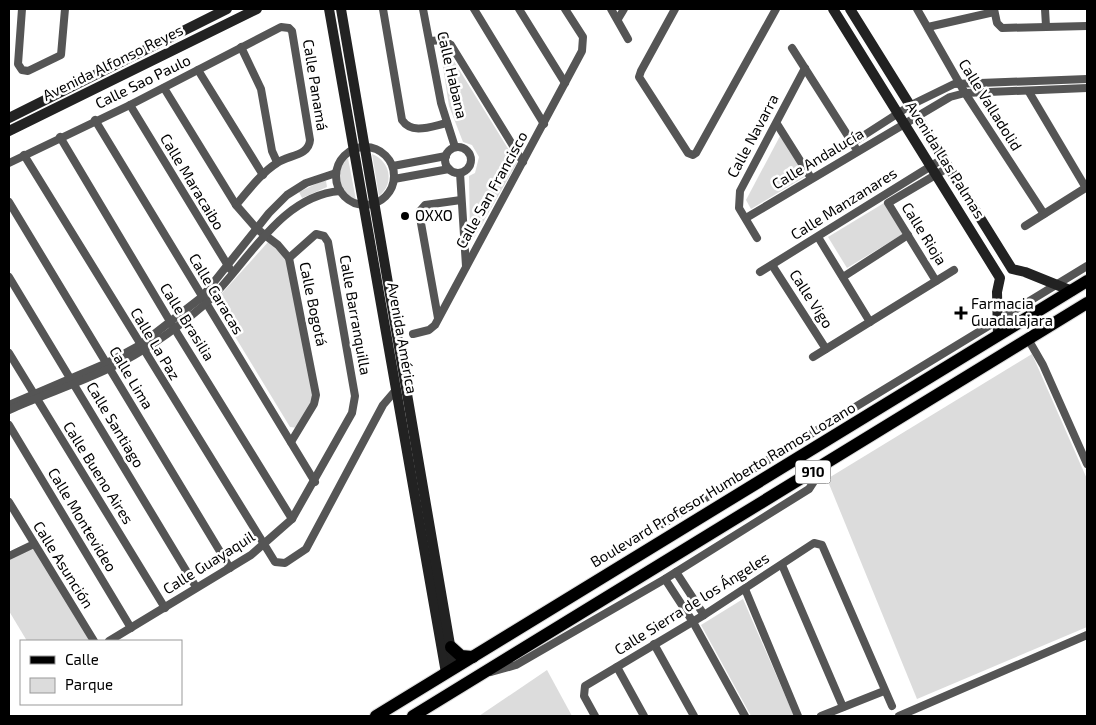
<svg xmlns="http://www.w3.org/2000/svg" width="1096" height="725" viewBox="0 0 1096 725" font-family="'Exo 2',sans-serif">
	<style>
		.green { fill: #dcdcdc }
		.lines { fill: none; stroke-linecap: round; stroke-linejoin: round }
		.primary-casing { stroke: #dbdbdb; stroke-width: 14 }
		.street { stroke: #555; stroke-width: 8 }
		.secondary { stroke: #222; stroke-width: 10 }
		.primary { stroke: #000; stroke-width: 12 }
		.poi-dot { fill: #000; stroke: #fff; stroke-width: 2 }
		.labels { text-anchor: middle; stroke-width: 5; stroke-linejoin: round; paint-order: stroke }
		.shield { fill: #fff; stroke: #4c4c4c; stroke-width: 1 }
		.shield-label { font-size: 14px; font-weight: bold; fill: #000 }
		.street-label { font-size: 15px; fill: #000; stroke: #fff }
		.poi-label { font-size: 15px; fill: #000; stroke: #fff; text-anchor: start }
	</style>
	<rect width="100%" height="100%" fill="#fff"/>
	<g class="green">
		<polygon points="440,48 447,50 517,163 474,238 470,235 469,176 475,173 479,157 472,145 463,142 449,106"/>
		<polygon points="780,136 806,176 751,209 746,200"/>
		<path d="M372,154c18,7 23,29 7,42z"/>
		<path d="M348,158l8,42c-20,-8 -23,-27 -8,-42z"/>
		<polygon points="322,181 326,181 327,187 302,198 299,192"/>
		<polygon points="884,203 903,234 847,268 828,237"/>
		<polygon points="269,241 284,255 291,270 314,396 298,428 290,427 214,302"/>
		<polygon points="1032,354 1087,479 1087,627 917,699 827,479"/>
		<polygon points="34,544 94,641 27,641 9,611 9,560"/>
		<polygon points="743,599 794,716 751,716 701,625"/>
		<polygon points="547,670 572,716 479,716"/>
	</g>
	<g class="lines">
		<g class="primary-casing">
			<g id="primary">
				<polyline points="451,647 461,656 473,657"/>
				<polyline points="376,716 1087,281"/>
				<polyline points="413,716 1087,303"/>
			</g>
		</g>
		<g class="street">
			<polyline points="22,9 18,64 22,70 28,71 61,55 65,9"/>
			<path d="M383,9l19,111c10,15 30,6 45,3"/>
			<polyline points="423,9 441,103 455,147"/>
			<polyline points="474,9 544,124"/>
			<polyline points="519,9 565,83"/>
			<polyline points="611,9 628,39"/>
			<polyline points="675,9 641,71 639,77 688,153 693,155 696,153 776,9"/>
			<polyline points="917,9 965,93 1044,214"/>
			<polyline points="994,9 997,23 1002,28 1087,26"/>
			<polyline points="1045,9 1046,26"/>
			<polyline points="618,19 624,9"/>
			<polyline points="928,27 994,12"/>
			<polyline points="430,41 443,40 451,45 523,162"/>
			<polyline points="241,47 261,89 272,151 277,162"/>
			<polyline points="792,48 855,147"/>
			<polyline points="198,70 263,175"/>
			<polyline points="164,88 236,205 257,229 278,245 289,258 316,395 314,404 291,442"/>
			<polyline points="1029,92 1086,188"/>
			<polyline points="130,105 230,269"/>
			<polyline points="95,120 315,482"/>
			<polyline points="777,124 811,178"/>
			<polyline points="60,137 171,323 292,519"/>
			<polyline points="852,143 911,105 954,84 1087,79"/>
			<circle cx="365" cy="176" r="29"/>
			<circle cx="458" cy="160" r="13"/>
			<polyline points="24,155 275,562 285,563 306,549 383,405 395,391"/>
			<path d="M9,163l121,-58 151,-78 8,1 3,3 18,109c-1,16 -22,15 -33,23 -16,10 -29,28 -41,42"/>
			<polyline points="393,166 446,156"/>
			<polyline points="460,173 466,266"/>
			<polyline points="394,179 449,169"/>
			<polyline points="9,202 230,568"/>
			<polyline points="746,218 950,97 965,93 1087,88"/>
			<polyline points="1025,226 1087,187"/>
			<polyline points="818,237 870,322"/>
			<polyline points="757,238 739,208 740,191 805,68"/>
			<polyline points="772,265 826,349"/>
			<polyline points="760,272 944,158"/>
			<polyline points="9,277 196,587"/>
			<polyline points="843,277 908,235"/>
			<polyline points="936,281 888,203 949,167"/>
			<polyline points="438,318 419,212 425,205 461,200"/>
			<polyline points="413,334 429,330 435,325 582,51 583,37 565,9"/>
			<polyline points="1028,339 1043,365 1087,464"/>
			<polyline points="9,353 165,608"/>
			<polyline points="813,357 954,270"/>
			<polyline points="9,405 107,363 140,345 202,297 269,213 287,195 306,183 336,173"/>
			<path d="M9,410c33,-15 68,-26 101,-42 34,-16 66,-39 94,-63 42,-38 74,-109 136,-114"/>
			<polyline points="9,425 131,628"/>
			<polyline points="9,502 94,641"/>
			<polyline points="663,524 1087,266"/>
			<polyline points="9,556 34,544"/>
			<polyline points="782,565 843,707"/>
			<polyline points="676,572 704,615"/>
			<polyline points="665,579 693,622 745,716"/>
			<polyline points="745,589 798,716"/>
			<polyline points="109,641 251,555 292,519 352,413 355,396 328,242 324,236 316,234 289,258"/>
			<polyline points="654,644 694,716"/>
			<polyline points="617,667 644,716"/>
			<polyline points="491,672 516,665 665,579 809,489 824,466"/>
			<polyline points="595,716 584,696 585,686 704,615 814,543 822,545 892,706"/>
			<polyline points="821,716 884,691"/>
			<polyline points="899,716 1087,635"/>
		</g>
		<g class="secondary">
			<polyline points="329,9 446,673"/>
			<polyline points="341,9 454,668"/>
			<polyline points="833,9 1000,278 997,292 998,335"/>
			<polyline points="850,9 1012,269 1025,272 1072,291"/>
			<polyline points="9,118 227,9"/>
			<polyline points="9,131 257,9"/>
		</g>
		<use href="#primary" class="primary"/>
	</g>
	<g class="poi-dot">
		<circle cx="405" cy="216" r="5"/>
		<path d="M958.5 305.5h5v5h5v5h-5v5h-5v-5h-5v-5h5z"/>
	</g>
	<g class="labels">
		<rect class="shield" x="795.5" y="460.5" width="35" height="23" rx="4"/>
		<g class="shield-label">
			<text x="813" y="477">910</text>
		</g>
		<g class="street-label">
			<text transform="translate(113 63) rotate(-26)" y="5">Avenida Alfonso Reyes</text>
			<text transform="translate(452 75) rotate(77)" y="5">Calle Habana</text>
			<text transform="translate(143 82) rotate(-26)" y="5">Calle Sao Paulo</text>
			<text transform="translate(315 85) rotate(81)" y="5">Calle Panamá</text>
			<text transform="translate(990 105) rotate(58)" y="5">Calle Valladolid</text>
			<text transform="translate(753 136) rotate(-62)" y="5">Calle Navarra</text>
			<text transform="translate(818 159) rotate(-31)" y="5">Calle Andalucía</text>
			<text transform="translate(945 160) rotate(58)" y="5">Avenida Las Palmas</text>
			<text transform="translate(192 182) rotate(59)" y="5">Calle Maracaibo</text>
			<text transform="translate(492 190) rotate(-61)" y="5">Calle San Francisco</text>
			<text transform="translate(844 204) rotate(-32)" y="5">Calle Manzanares</text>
			<text transform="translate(924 234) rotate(58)" y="5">Calle Rioja</text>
			<text transform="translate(216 294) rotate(59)" y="5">Calle Caracas</text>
			<text transform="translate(811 299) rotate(57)" y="5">Calle Vigo</text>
			<text transform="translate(313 304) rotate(78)" y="5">Calle Bogotá</text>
			<text transform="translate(355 315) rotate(80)" y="5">Calle Barranquilla</text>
			<text transform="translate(187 322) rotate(58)" y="5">Calle Brasilia</text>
			<text transform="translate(402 338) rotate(80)" y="5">Avenida América</text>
			<text transform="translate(155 344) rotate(59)" y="5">Calle La Paz</text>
			<text transform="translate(131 378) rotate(59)" y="5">Calle Lima</text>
			<text transform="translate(115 425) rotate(59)" y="5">Calle Santiago</text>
			<text transform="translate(98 473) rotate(58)" y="5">Calle Bueno Aires</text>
			<text transform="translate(723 485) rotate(-31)" y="5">Boulevard Profesor Humberto Ramos Lozano</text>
			<text transform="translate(82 520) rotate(59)" y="5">Calle Montevideo</text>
			<text transform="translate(209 563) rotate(-32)" y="5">Calle Guayaquil</text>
			<text transform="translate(63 565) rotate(58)" y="5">Calle Asunción</text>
			<text transform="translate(692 604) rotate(-32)" y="5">Calle Sierra de los Ángeles</text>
		</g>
		<g class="poi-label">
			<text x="415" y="221">OXXO</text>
			<text x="971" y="309">Farmacia<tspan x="971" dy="17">Guadalajara</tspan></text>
		</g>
	</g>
	<rect width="1096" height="725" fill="none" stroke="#000000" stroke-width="20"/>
	<rect x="20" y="640" width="162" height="65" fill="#ffffff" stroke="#999999"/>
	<rect x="30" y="656" width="25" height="8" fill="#000000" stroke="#999999"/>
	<text x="65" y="665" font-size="15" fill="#000000">Calle</text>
	<rect x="30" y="678" width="25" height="15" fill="#dcdcdc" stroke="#999999"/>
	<text x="65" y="690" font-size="15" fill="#000000">Parque</text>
</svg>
